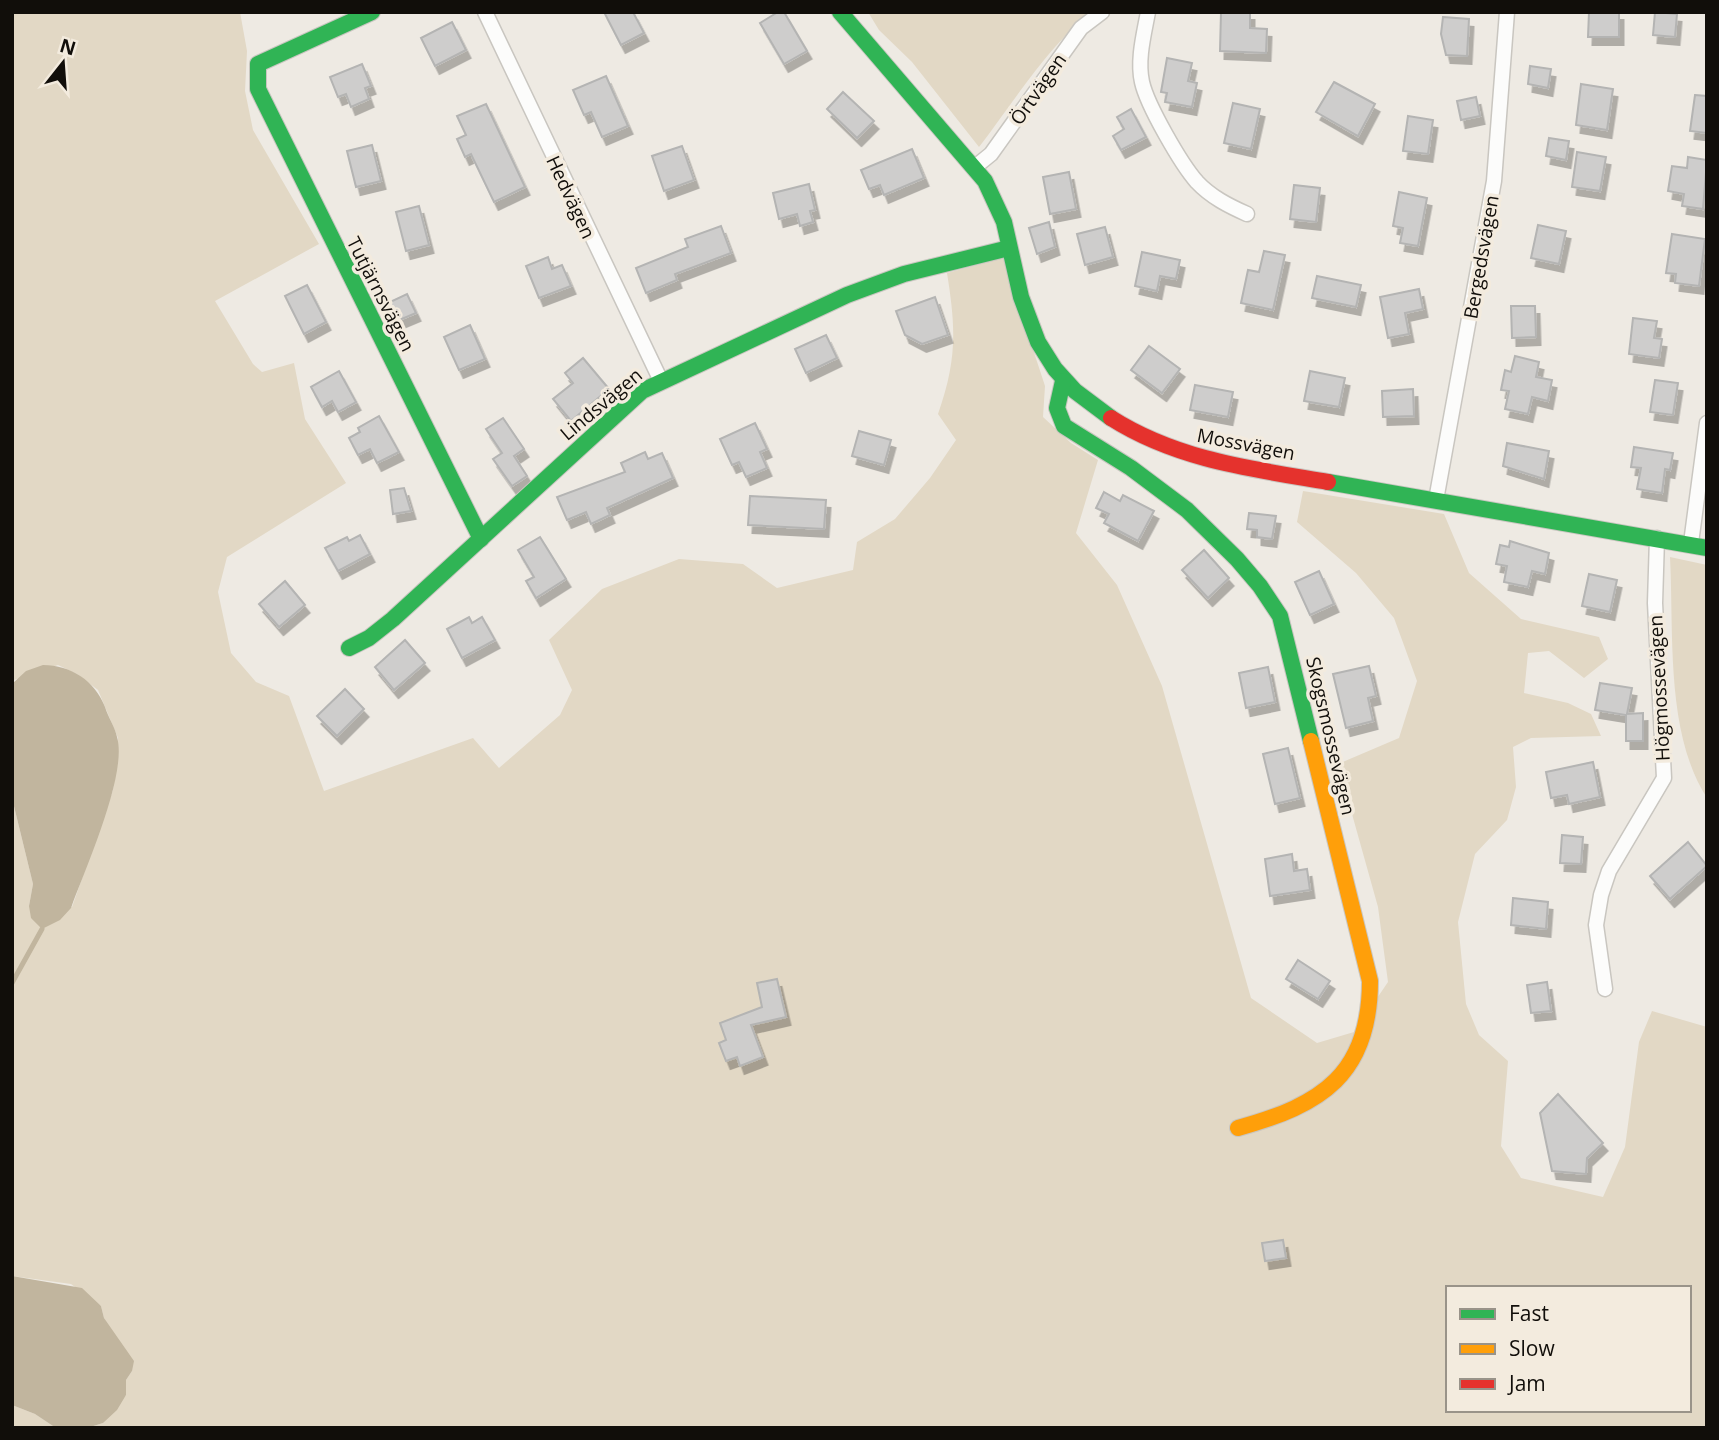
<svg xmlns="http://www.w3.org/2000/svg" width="1719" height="1440" viewBox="0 0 1719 1440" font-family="'Open Sans',sans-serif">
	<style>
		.green { fill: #e2d8c5; fill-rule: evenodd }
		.water { fill: #c1b59e }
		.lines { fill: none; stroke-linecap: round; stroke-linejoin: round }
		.stream { stroke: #c1b59e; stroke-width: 5 }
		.building { fill: #cecdcc; stroke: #b4b4b3; stroke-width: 2; filter: url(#shadow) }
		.street-casing { stroke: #c9c6c0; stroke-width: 17 }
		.fast-casing { stroke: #c9c6c0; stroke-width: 18 }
		.slow-casing { stroke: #c9c6c0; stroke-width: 18 }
		.jam-casing { stroke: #c9c6c0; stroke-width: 18 }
		.street { stroke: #fcfcfb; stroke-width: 14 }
		.fast { stroke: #30b455; stroke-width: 16 }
		.slow { stroke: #ff9f0a; stroke-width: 16 }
		.jam { stroke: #e5322d; stroke-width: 16 }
		.labels { text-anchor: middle; stroke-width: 7; stroke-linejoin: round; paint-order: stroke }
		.street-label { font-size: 19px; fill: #110e0a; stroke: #f3ebde }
	</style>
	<defs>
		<filter id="shadow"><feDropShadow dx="4.5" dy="8" stdDeviation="0" flood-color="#0004"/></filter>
	</defs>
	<rect width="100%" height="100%" fill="#eeeae3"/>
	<g class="green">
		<path d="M12,12h228l7,39 -2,40 8,39 66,114 -104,57 38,63 9,8 32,-9 11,56 41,64 -119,74 -9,35 13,61 25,29 33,14 35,95 149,-53 26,30 61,-53 12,-25 -23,-50 53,-51 77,-30 64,5 34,24 76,-18 4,-28 38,-23 35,-41 26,-38 -18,-26c19,-54 18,-85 9,-141l56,-15 42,128 -2,31 28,26 27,17 -22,73 41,52 45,101 89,312 66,45 37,-11 34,-50 -10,-75 -40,-143 61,-26 18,-57 -23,-63 -38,-45 -59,-51 6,-31 141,23 25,59 52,46 78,18 9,22 -24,19 -35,-27 -21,2 -4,40 44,10 23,11 10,22 -70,2 -18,9 3,40 -9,33 -32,34 -17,68 8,82 13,31 29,26 -7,85 20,32 82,19 22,-50 14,-105 13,-31 55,16v401h-1620l16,-5 23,-28v-15l6,-9 -28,-53 -3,-12 -30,-22 -59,-8v-478l21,86 -4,22 43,1 41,-117 5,-52 -20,-48 -21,-16 -19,-9 -44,15 -2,4zM1448,1288h241v122h-241z"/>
		<path d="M868,12h226c-37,21 -87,99 -115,135l-67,-85 -33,-32z"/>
		<path d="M1670,557l37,8v233c-42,-65 -33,-166 -37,-241z"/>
		<polygon points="12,1405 35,1414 56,1428 12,1428"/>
	</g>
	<g class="water">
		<path d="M43,665c28,0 52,16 62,42 3,10 10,20 12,30 11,37 -32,132 -46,171l-11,12 -18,9 -11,-11 -2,-12 4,-22 -21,-86v-114l14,-13z"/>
		<polygon points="12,1276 82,1288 101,1306 104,1318 134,1361 132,1371 126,1380 126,1395 117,1410 103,1423 87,1428 56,1428 35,1414 12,1405"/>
	</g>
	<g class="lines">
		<polyline class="stream" points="12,983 42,929"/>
	</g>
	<g class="building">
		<polygon points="604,12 633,12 644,33 621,45"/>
		<polygon points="778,12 784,12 807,51 784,64 760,23"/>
		<polygon points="1221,12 1250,12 1250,28 1267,29 1266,53 1220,51"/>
		<polygon points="1589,12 1619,12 1619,37 1588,37"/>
		<polygon points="1655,12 1677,14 1675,37 1653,35"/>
		<polygon points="1443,17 1469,19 1467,56 1446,55 1441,34"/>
		<polygon points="452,22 466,50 435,66 421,38"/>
		<polygon points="1167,58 1192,63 1188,81 1197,83 1192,107 1165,102 1167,93 1161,92"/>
		<polygon points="362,64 371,86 365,88 369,99 351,107 346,94 338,97 330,77"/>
		<polygon points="1530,66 1551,69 1548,88 1528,84"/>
		<polygon points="606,76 628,126 602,137 591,112 584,115 573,90"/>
		<polygon points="1334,82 1375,104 1358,136 1316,112"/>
		<polygon points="1581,84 1613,89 1607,130 1576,125"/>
		<polygon points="843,92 874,121 857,138 827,109"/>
		<polygon points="1695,95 1707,96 1707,133 1690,131"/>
		<polygon points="1476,97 1480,116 1461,120 1457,101"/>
		<polygon points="1233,103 1260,109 1251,149 1224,143"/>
		<polygon points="486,104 525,187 494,202 471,154 465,157 457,139 466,135 457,116"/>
		<polygon points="1131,109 1146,137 1121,150 1113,136 1124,129 1117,117"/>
		<polygon points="1408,116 1433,120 1428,154 1403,151"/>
		<polygon points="1549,138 1569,141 1566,160 1546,156"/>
		<polygon points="372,145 381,181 356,187 347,151"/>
		<polygon points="682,146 694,180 664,191 652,156"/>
		<polygon points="912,149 924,178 884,195 880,185 869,189 861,170"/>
		<polygon points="1577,152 1606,157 1600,191 1572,187"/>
		<polygon points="1688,157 1707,160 1703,209 1682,206 1684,194 1668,191 1672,166 1687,168"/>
		<polygon points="1069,172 1076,209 1050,214 1043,177"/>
		<polygon points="809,184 815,210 810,211 813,222 800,226 797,214 779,219 773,193"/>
		<polygon points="1294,185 1320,188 1316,222 1290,219"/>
		<polygon points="1399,192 1427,198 1418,246 1400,243 1403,228 1393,226"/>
		<polygon points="419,206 429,245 406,251 396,212"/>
		<polygon points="1049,222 1055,247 1037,254 1029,228"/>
		<polygon points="1538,225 1566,231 1559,264 1531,258"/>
		<polygon points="721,226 731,253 675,274 677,280 646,293 636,268 688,247 685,239"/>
		<polygon points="1105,227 1113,257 1085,265 1077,234"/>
		<polygon points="1672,234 1705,239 1699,286 1675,283 1676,274 1666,273"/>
		<polygon points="1264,251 1285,255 1273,310 1241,303 1248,270 1259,272"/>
		<polygon points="1142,252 1180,260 1176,279 1160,276 1157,291 1135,286"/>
		<polygon points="548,257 552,269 562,265 571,286 539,298 526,266"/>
		<polygon points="1317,276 1361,285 1356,307 1312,298"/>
		<polygon points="307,285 326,322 304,334 285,296"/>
		<polygon points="1419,289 1423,309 1405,313 1409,334 1388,338 1380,297"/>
		<polygon points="407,294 416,313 397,321 388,303"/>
		<polygon points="935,297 948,335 922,344 905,335 896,311"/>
		<polygon points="1511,306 1535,306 1536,337 1512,338"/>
		<polygon points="1633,318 1657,321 1654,338 1662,339 1659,358 1629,354"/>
		<polygon points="470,325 485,359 459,370 444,337"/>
		<polygon points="826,335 837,358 806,373 795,349"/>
		<polygon points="1149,346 1180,369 1162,393 1131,370"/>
		<polygon points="1515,356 1539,362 1536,377 1552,380 1548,401 1532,397 1528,414 1505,409 1509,391 1501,390 1505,370 1511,372"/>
		<polygon points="583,358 609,389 571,421 553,399 573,383 565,373"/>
		<polygon points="339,371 356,402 338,412 332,401 322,407 311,387"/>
		<polygon points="1310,371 1345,378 1339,407 1304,401"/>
		<polygon points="1655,380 1678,383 1673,415 1650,412"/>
		<polygon points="1195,385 1233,392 1228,417 1190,410"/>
		<polygon points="1413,389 1414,416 1383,417 1382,391"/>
		<polygon points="379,416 399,452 377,463 370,449 358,455 349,438 360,432 358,428"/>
		<polygon points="503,418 524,449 514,456 527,476 512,486 493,459 502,453 486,429"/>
		<polygon points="755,423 767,449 760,452 767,468 746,477 739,462 732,465 720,439"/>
		<polygon points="859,431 891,440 884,465 852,456"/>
		<polygon points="1507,443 1549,451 1544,479 1503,466"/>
		<polygon points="1634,447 1673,453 1670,470 1665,469 1662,493 1637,489 1641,468 1631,467"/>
		<polygon points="645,452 648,459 662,453 673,478 607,508 610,515 591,524 586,512 567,520 557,497 625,472 621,463"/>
		<polygon points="404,488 411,511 393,514 390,490"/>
		<polygon points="1104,492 1120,501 1123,495 1154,511 1138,541 1104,523 1109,514 1096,508"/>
		<polygon points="750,496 826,500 824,529 748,525"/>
		<polygon points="1249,513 1276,516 1272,539 1257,537 1257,530 1247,529"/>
		<polygon points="360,535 370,554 338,571 325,548 347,537 349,541"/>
		<polygon points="540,537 566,579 536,598 526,581 534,577 518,550"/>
		<polygon points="1510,541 1549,553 1545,574 1532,571 1528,587 1504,582 1507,566 1496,564 1500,545 1509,547"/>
		<polygon points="1204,550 1229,578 1208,598 1182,570"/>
		<polygon points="1319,571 1334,604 1310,615 1295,582"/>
		<polygon points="1589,574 1617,580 1610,612 1582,606"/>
		<polygon points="285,581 305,605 279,627 259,604"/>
		<polygon points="469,617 472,623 482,617 495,640 462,658 447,629"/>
		<polygon points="405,640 425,663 394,690 375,667"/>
		<polygon points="1369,666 1376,696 1368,698 1373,721 1346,728 1333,674"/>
		<polygon points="1268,667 1275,702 1246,708 1239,673"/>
		<polygon points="1600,683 1632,688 1627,714 1643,713 1643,741 1626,741 1626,715 1595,710"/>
		<polygon points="345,689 364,709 337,736 317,716"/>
		<polygon points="1288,748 1300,798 1275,804 1263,754"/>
		<polygon points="1593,762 1600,797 1569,804 1567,795 1551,798 1546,772"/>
		<polygon points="1562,835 1583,837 1581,864 1560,863"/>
		<polygon points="1688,842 1707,866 1670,899 1650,876"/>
		<polygon points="1292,854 1294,871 1307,869 1310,890 1270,896 1265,859"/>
		<polygon points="1513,898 1548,902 1546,929 1511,925"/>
		<polygon points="1298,960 1330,981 1318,999 1286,979"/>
		<polygon points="777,979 786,1017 751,1025 763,1057 740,1066 737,1057 726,1061 719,1043 726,1040 720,1023 762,1007 757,983"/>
		<polygon points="1547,982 1551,1011 1531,1013 1527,985"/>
		<polygon points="1558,1094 1603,1143 1587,1158 1586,1174 1552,1171 1540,1113"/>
		<polygon points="1283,1240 1286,1258 1265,1261 1262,1243"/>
	</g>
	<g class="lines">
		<g class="street-casing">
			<g id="street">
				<polyline points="485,12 661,381"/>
				<path d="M1148,12c-4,22 -11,48 -6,70 5,23 39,82 55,100 14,15 32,24 50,32"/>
				<polyline points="975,167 991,154 1081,28 1102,12"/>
				<polyline points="1436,500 1494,181 1507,12"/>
				<polyline points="1691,543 1707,423"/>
				<polyline points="1605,989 1596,925 1601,895 1609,871 1664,778 1655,603 1657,538"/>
			</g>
		</g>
		<g class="fast-casing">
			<g id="fast">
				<polyline points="372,12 258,64 258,89 481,539"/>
				<polyline points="840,12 985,181 1004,222 1021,297 1038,342 1055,369 1075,391 1111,418"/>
				<polyline points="1063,381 1057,408 1064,426 1131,468 1187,510 1237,559 1260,586 1280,616 1311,741"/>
				<polyline points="1328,482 1707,548"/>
				<polyline points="349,648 369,638 393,619 642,391 847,295 904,274 1009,248"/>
			</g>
		</g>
		<g class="slow-casing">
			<path id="slow" d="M1238,1128c84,-23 132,-54 132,-147l-59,-240"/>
		</g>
		<g class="jam-casing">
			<path id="jam" d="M1111,418c66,42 141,51 217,64"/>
		</g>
		<use href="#street" class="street"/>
		<use href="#fast" class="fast"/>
		<use href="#slow" class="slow"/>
		<use href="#jam" class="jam"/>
	</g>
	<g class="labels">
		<g class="street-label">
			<text transform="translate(1038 89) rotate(-55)" y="7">Örtvägen</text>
			<text transform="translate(571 197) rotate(65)" y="7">Hedvägen</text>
			<text transform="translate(1481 257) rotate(-80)" y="7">Bergedsvägen</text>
			<text transform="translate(381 294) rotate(63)" y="7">Tutjärnsvägen</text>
			<text transform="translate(601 404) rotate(-40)" y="7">Lindsvägen</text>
			<text transform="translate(1246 444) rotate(11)" y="7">Mossvägen</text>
			<text transform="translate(1659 688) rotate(-93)" y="7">Högmossevägen</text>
			<text transform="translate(1331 736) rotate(77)" y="7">Skogsmossevägen</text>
		</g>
	</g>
	<rect width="1719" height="1440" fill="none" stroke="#110e0a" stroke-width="28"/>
	<rect x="1446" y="1286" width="245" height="126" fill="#f3ebde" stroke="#999389" stroke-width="2"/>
	<rect x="1460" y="1309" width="35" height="10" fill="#30b455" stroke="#999389" stroke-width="2"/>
	<text x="1509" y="1321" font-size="21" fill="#110e0a">Fast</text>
	<rect x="1460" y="1344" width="35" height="10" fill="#ff9f0a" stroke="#999389" stroke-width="2"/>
	<text x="1509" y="1356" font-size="21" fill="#110e0a">Slow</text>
	<rect x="1460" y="1379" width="35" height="10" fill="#e5322d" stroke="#999389" stroke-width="2"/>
	<text x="1509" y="1391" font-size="21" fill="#110e0a">Jam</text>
	<g transform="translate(63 63) rotate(17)" stroke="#f3ebde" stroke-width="5" paint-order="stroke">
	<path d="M0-5L12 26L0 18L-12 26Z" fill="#110e0a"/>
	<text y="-10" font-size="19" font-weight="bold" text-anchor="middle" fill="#110e0a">N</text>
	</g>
</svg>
